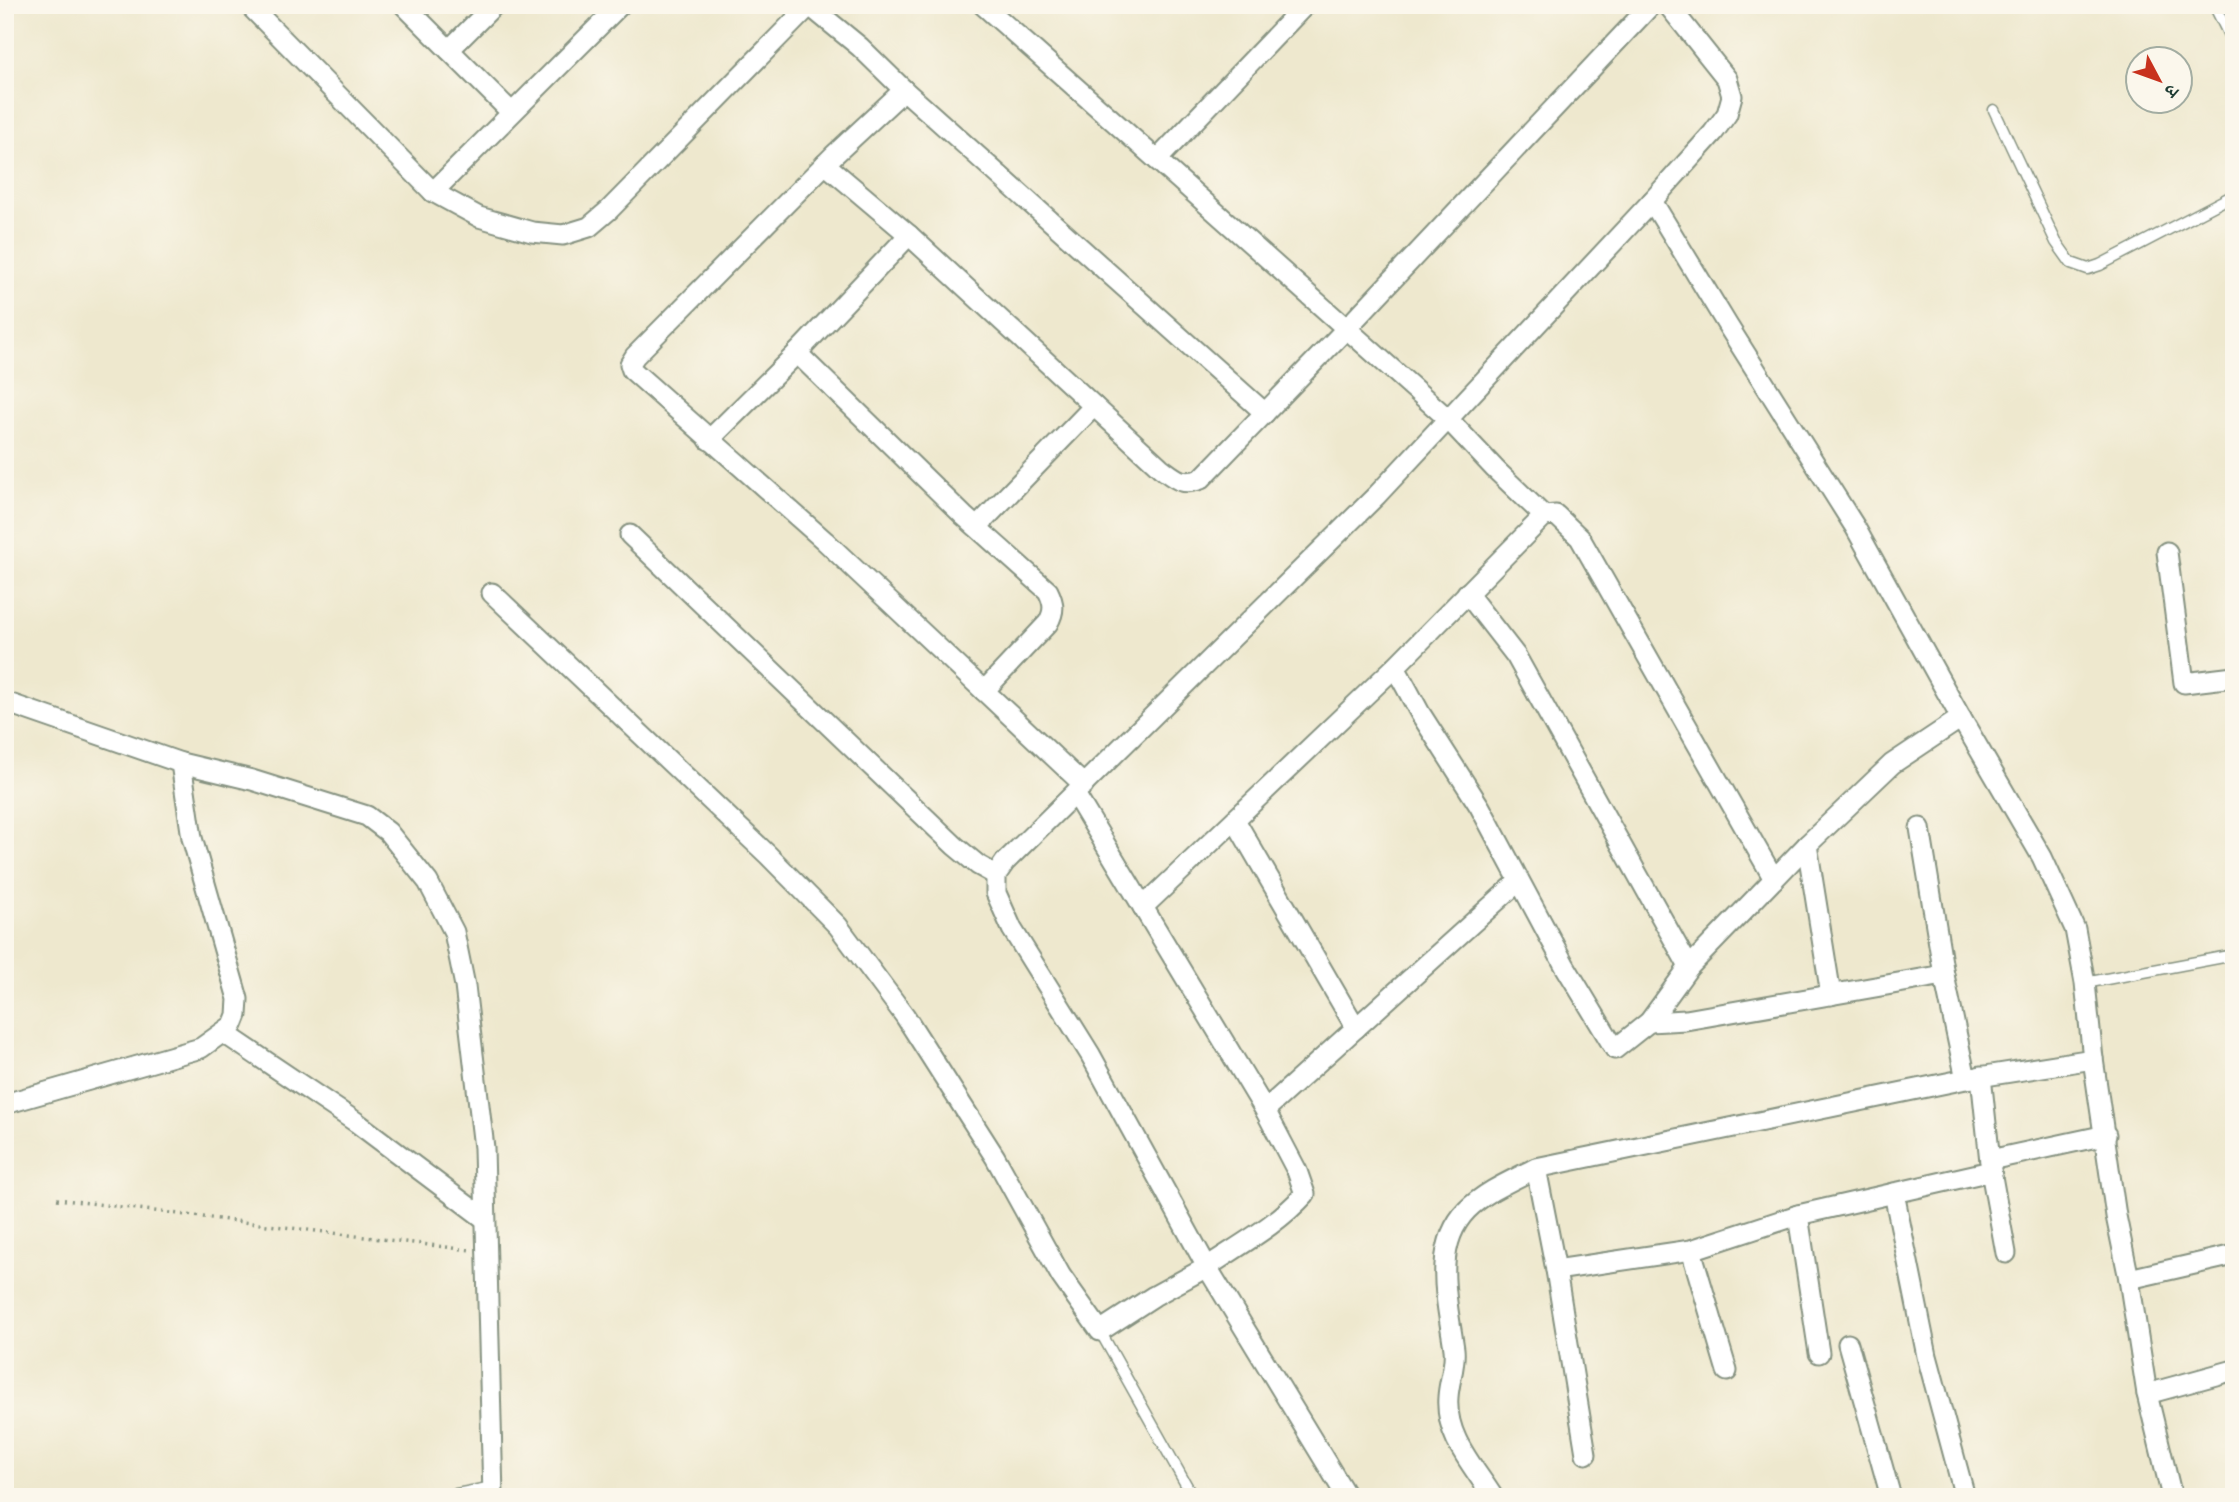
<svg xmlns="http://www.w3.org/2000/svg" width="2239" height="1502" viewBox="0 0 2239 1502" font-family="'IM FELL English','Noto Serif Devanagari',serif">
	<style>
		.lines { fill: none; stroke-linecap: round; stroke-linejoin: round }
		.lane-casing { stroke: #869281; stroke-width: 13 }
		.street-casing { stroke: #869281; stroke-width: 23 }
		.path { stroke: #869281; stroke-width: 3.5; stroke-dasharray: 2 5; stroke-linecap: butt }
		.lane { stroke: #fff; stroke-width: 10 }
		.street { stroke: #fff; stroke-width: 19 }
	</style>
	<rect width="100%" height="100%" fill="#fbf7ec"/>
	<filter id="ink" filterUnits="userSpaceOnUse"><feTurbulence type="fractalNoise" baseFrequency=".0143" numOctaves="2"/><feDisplacementMap in="SourceGraphic" scale="14" xChannelSelector="R" yChannelSelector="G"/><feConvolveMatrix kernelMatrix="1 2 1 2 8 2 1 2 1" color-interpolation-filters="sRGB"/></filter>
	<filter id="wash" filterUnits="userSpaceOnUse"><feTurbulence type="fractalNoise" baseFrequency=".00686" numOctaves="4" result="noise"/><feDisplacementMap in="SourceGraphic" scale="28" xChannelSelector="R" yChannelSelector="G"/><feGaussianBlur stdDeviation="1.57" result="paint"/><feColorMatrix in="noise" values="0 0 0 0 0 0 0 0 0 0 0 0 0 0 0 0 0 1.4 0 .05"/><feComposite in="paint" operator="in"/></filter>
	<g filter="url(#wash)">
		<rect width="100%" height="100%" fill="#eee8ce"/>
	</g>
	<g filter="url(#ink)">
		<g class="lines">
			<g class="lane-casing">
				<g id="lane">
					<polyline points="2214,5 2234,45"/>
					<polyline points="1994,110 2056,242 2071,263 2088,269 2100,265 2234,195"/>
					<polyline points="2085,983 2234,955"/>
					<polyline points="1100,1331 1193,1497"/>
					<polyline points="441,1497 493,1487"/>
				</g>
			</g>
			<g class="street-casing">
				<g id="street">
					<polyline points="249,5 433,192 479,217 532,232 563,235 589,227 609,210 810,5"/>
					<polyline points="404,5 511,112"/>
					<polyline points="983,5 1447,418 1495,469 1544,516"/>
					<polyline points="810,6 860,47 904,90 1265,413"/>
					<polyline points="449,50 494,5"/>
					<polyline points="904,90 833,156 635,356 630,364 632,370 825,541 1084,785"/>
					<polyline points="1157,160 1305,5"/>
					<path d="M825,164l84,71 252,233c15,11 21,18 40,11l145,-150 305,-324"/>
					<polyline points="433,192 620,5"/>
					<polyline points="1652,201 1728,326 1855,527 1961,718"/>
					<path d="M797,353l167,163 84,75c6,12 7,20 0,32l-64,68"/>
					<polyline points="709,440 797,353 909,235"/>
					<polyline points="977,527 1094,406"/>
					<polyline points="630,535 955,846 978,865 996,875"/>
					<polyline points="2167,552 2184,683 2234,677"/>
					<polyline points="492,593 768,855 838,926 905,1016 995,1157 1061,1276 1100,1331 1154,1296 1207,1267 1090,1054 1012,929 996,893 996,875 1005,862 1377,495 1652,201 1713,133 1727,114 1732,96 1727,79 1668,5"/>
					<polyline points="1467,593 1516,656 1689,967"/>
					<polyline points="1395,667 1420,713 1480,807 1565,966 1615,1049 1649,1022 1689,967 1807,845 1892,764 1961,718 2042,857 2075,929 2085,983 2093,1059 2116,1216 2129,1279 2147,1394 2172,1497"/>
					<polyline points="5,702 181,763 252,780 367,816 388,832 428,882 454,932 465,986 484,1148 493,1497"/>
					<path d="M1075,794l190,316 32,61 8,23c-28,31 -64,50 -98,73l140,230"/>
					<polyline points="1235,820 1356,1028"/>
					<polyline points="1920,828 1944,975 1966,1079 2093,1059"/>
					<polyline points="1807,845 1831,995"/>
					<polyline points="1143,907 1395,667 1544,516 1556,515 1580,538 1774,879"/>
					<polyline points="1649,1022 1686,1020 1944,975"/>
					<polyline points="224,1033 356,1122 485,1219"/>
					<polyline points="1981,1076 1991,1171 2006,1253"/>
					<polyline points="5,1104 201,1048 233,1025 237,1015 238,999 192,838 181,763"/>
					<polyline points="1265,1110 1519,881"/>
					<polyline points="1990,1160 2106,1135"/>
					<polyline points="1894,1193 1927,1356 1965,1497"/>
					<polyline points="1798,1215 1819,1353"/>
					<polyline points="1691,1250 1727,1371"/>
					<polyline points="1556,1270 1691,1250 1798,1215 1991,1171"/>
					<polyline points="2129,1279 2234,1255"/>
					<polyline points="1848,1344 1891,1497"/>
					<polyline points="2147,1394 2234,1370"/>
					<polyline points="1586,1454 1556,1270 1536,1168 1966,1079"/>
					<path d="M1493,1497c-20,-32 -48,-60 -45,-100 1,-17 8,-32 6,-48 -6,-45 -23,-102 13,-139 19,-19 46,-30 69,-42"/>
				</g>
			</g>
			<polyline class="path" points="57,1199 470,1250"/>
			<use href="#lane" class="lane"/>
			<use href="#street" class="street"/>
		</g>
	</g>
	<rect width="2239" height="1502" fill="none" stroke="#fbf7ec" stroke-width="28"/>
	<g transform="translate(2159 80) rotate(131)"><circle r="33" fill="#fbf7ec" stroke="#a3ada2" stroke-width="2"/>
	<path d="M0-5L12 26L0 18L-12 26Z" fill="#c8321e"/>
	<text y="-10" font-size="19" font-weight="bold" text-anchor="middle" fill="#1f3d34">उ</text>
	</g>
</svg>
